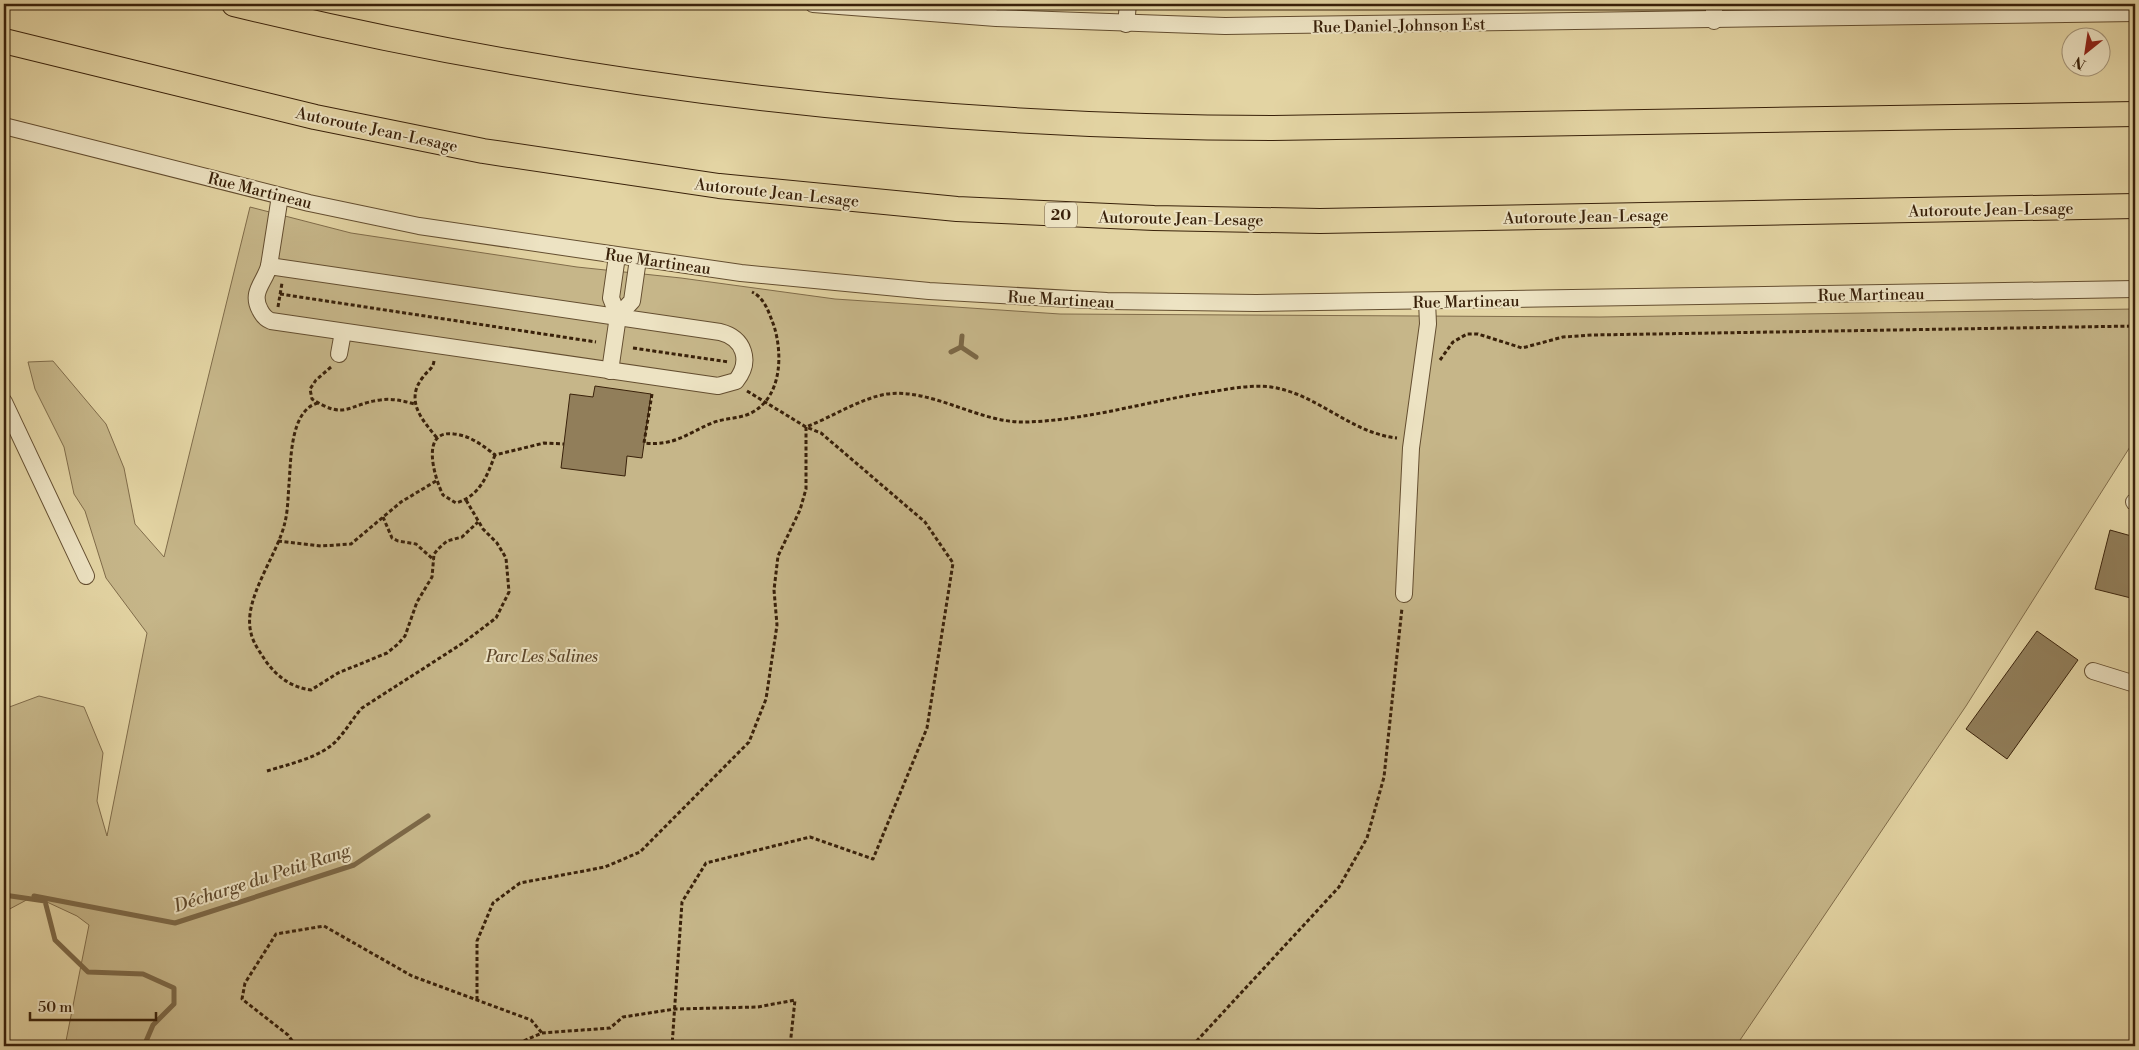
<svg xmlns="http://www.w3.org/2000/svg" width="2139" height="1050" viewBox="0 0 2139 1050" font-family="'Libre Bodoni',serif">
	<style>
		.green { fill: #c6b689; stroke: #806c4a }
		.lines { fill: none; stroke-linecap: round; stroke-linejoin: round }
		.stream { stroke: #7c6847; stroke-width: 5 }
		.building { fill: #917e5a; stroke: #39210a }
		.minor-casing { stroke: #644e30; stroke-width: 18 }
		.highway-casing { stroke: #39210a; stroke-width: 26 }
		.path { stroke: #39210a; stroke-width: 3; stroke-dasharray: 4 2.5; stroke-linecap: butt }
		.minor { stroke: #ede3c3; stroke-width: 16 }
		.highway { stroke: #e3d4a3; stroke-width: 24 }
		.labels { text-anchor: middle; stroke-width: 4; stroke-linejoin: round; paint-order: stroke }
		.shield { fill: #ede3c3; stroke: #6f5b42; stroke-width: 1 }
		.shield-label { font-size: 15px; font-weight: bold; fill: #39210a }
		.street-label { font-size: 16px; fill: #39210a; stroke: #ede3c3 }
		.park-label { font-size: 16px; font-style: italic; fill: #5c462a; stroke: #ede3c3 }
		.water-label { font-size: 18px; font-style: italic; fill: #604a2d; stroke: #ede3c3 }
	</style>
	<rect width="100%" height="100%" fill="#e3d4a3"/>
	<filter id="stains"><feTurbulence type="fractalNoise" baseFrequency=".004" numOctaves="4"/><feColorMatrix values="0 0 0 0 .2 0 0 0 0 .09 0 0 0 0 .02 0 0 0 .5 -.17"/></filter>
	<radialGradient id="worn" r=".72"><stop offset=".6" stop-color="#630" stop-opacity="0"/><stop offset="1" stop-color="#630" stop-opacity=".3"/></radialGradient>
	<polygon class="green" points="250,207 351,233 577,267 681,278 835,299 1060,314 1600,317 2135,309 2135,439 1966,706 1736,1046 65,1046 89,925 77,916 34,896 4,912 4,709 39,696 84,707 103,753 97,801 107,836 147,633 106,578 85,511 74,494 64,447 35,389 28,362 53,361 106,424 124,468 135,524 164,557"/>
	<g class="lines">
		<g class="stream">
			<polyline points="961,347 962,336"/>
			<polyline points="951,352 961,347 976,357"/>
			<polyline points="4,895 45,901 55,940 88,972 143,974 174,988 174,1004 153,1025 144,1046"/>
			<polyline points="34,896 175,923 354,865 428,816"/>
		</g>
	</g>
	<g class="building">
		<polygon points="595,386 651,394 642,458 627,456 625,476 561,468 570,394 593,397"/>
		<polygon points="2110,530 2135,537 2135,599 2095,589"/>
		<polygon points="2037,631 2078,660 2007,759 1966,729"/>
	</g>
	<g class="lines">
		<g class="minor-casing">
			<g id="minor">
				<polyline points="813,4 996,18 1225,26 2135,13"/>
				<polyline points="1714,4 1714,21"/>
				<polyline points="1126,24 1128,4"/>
				<polyline points="4,126 309,203 419,226 741,273 929,291 1107,301 1256,303 2135,289"/>
				<path d="M269,266l451,66c24,6 32,29 16,49l-18,5 -447,-65c-5,-2 -8,-5 -11,-11 -10,-18 5,-28 9,-44z"/>
				<polyline points="269,266 280,196"/>
				<polyline points="618,316 632,301 638,259"/>
				<polyline points="339,354 343,332"/>
				<polyline points="610,371 618,316 611,298 617,256"/>
				<polyline points="4,402 86,576"/>
				<polyline points="2134,502 2135,502"/>
				<polyline points="1404,594 1411,448 1428,324 1427,301"/>
				<polyline points="2093,671 2135,684"/>
			</g>
		</g>
		<g class="highway-casing">
			<g id="highway">
				<path d="M234,4c341,83 688,123 1039,124l862,-14"/>
				<polyline points="4,41 315,117 483,151 719,186 957,209 1154,218 1320,221 2135,206"/>
			</g>
		</g>
		<g class="path">
			<polyline points="280,294 596,342"/>
			<polyline points="278,307 282,283"/>
			<polyline points="633,348 729,362"/>
			<polyline points="1440,360 1453,342 1467,334 1478,334 1522,348 1563,337 1592,335 2135,326"/>
			<path d="M434,361c-1,8 -6,9 -11,16 -19,24 0,44 15,62"/>
			<path d="M331,367l-15,13 -6,9 2,10c34,22 36,5 68,1 12,-2 23,1 35,4"/>
			<path d="M747,391l59,36c26,-10 55,-29 81,-33 46,-6 93,30 140,28 60,-2 118,-20 176,-29 22,-3 46,-9 68,-6 47,7 79,46 126,51"/>
			<path d="M652,394l-8,49c31,3 42,-9 68,-20 12,-5 25,-4 37,-9 33,-15 34,-59 25,-88 -5,-13 -9,-28 -22,-34"/>
			<path d="M318,403c-28,7 -27,57 -29,81 -1,12 -1,26 -4,38 -7,33 -43,77 -34,111 2,10 9,19 14,27 12,17 26,27 46,30l27,-17 49,-20 11,-9 7,-8 12,-34 15,-25 2,-23 4,-5 9,-8 15,-4 16,-15"/>
			<path d="M495,455c-8,21 -15,41 -39,48l-13,-8c-8,-16 -24,-66 11,-61 15,1 30,12 41,21l49,-12 20,1"/>
			<polyline points="383,517 392,538 398,541 416,544 434,560"/>
			<polyline points="278,541 321,546 351,544 401,502 436,481"/>
			<path d="M267,771c22,-7 56,-14 71,-32 9,-10 15,-21 24,-31l101,-65 33,-25 13,-26 -3,-34 -9,-15 -14,-14 -17,-29"/>
			<polyline points="477,1000 477,941 493,903 520,883 605,867 640,852 749,742 766,699 777,625 774,590 778,556 800,510 806,489 806,427 821,433 925,522 953,563 927,728 873,859 810,837 706,863 682,902 672,1046"/>
			<polyline points="296,1046 288,1035 242,999 245,983 276,934 324,926 412,976 531,1020 542,1033"/>
			<polyline points="512,1046 542,1033 610,1028 623,1017 675,1009 758,1007 795,1000 790,1046"/>
			<polyline points="1192,1046 1339,887 1367,838 1384,777 1402,608"/>
		</g>
		<use href="#minor" class="minor"/>
		<use href="#highway" class="highway"/>
	</g>
	<g class="labels">
		<rect class="shield" x="1045" y="202.5" width="32" height="25" rx="4"/>
		<g class="shield-label">
			<text x="1061" y="220">20</text>
		</g>
		<g class="street-label">
			<text transform="translate(1399 25) rotate(-1)" y="6">Rue Daniel-Johnson Est</text>
			<text transform="translate(377 129) rotate(12)" y="6">Autoroute Jean-Lesage</text>
			<text transform="translate(260 190) rotate(14)" y="6">Rue Martineau</text>
			<text transform="translate(777 192) rotate(6)" y="6">Autoroute Jean-Lesage</text>
			<text transform="translate(1991 209) rotate(-1)" y="6">Autoroute Jean-Lesage</text>
			<text transform="translate(1586 216) rotate(-1)" y="6">Autoroute Jean-Lesage</text>
			<text transform="translate(1181 218) rotate(1)" y="6">Autoroute Jean-Lesage</text>
			<text transform="translate(658 261) rotate(8)" y="6">Rue Martineau</text>
			<text transform="translate(1871 294) rotate(-1)" y="6">Rue Martineau</text>
			<text transform="translate(1061 299) rotate(3)" y="6">Rue Martineau</text>
			<text transform="translate(1466 301) rotate(-1)" y="6">Rue Martineau</text>
		</g>
		<g class="park-label">
			<text x="542" y="662">Parc Les Salines</text>
		</g>
		<g class="water-label">
			<text transform="translate(262 878) rotate(-18)" y="6">Décharge du Petit Rang</text>
		</g>
	</g>
	<rect width="2139" height="1050" fill="none" stroke="#e3d4a3" stroke-width="20"/>
	<rect x="5" y="5" width="2129" height="1040" fill="none" stroke="#39210a" stroke-width="2.5"/>
	<rect x="10" y="10" width="2119" height="1030" fill="none" stroke="#39210a"/>
	<g transform="translate(2086 52) rotate(210)"><circle r="24" fill="#ede3c3" stroke="#a59579"/>
	<path d="M0-4L9 19L0 12L-9 19Z" fill="#8f2418"/>
	<text y="-8" font-size="14" font-weight="bold" text-anchor="middle" fill="#39210a">N</text>
	</g>
	<path d="M30 1012v8h126v-8" fill="none" stroke="#39210a" stroke-width="2.5"/>
	<text x="38" y="1012" font-size="15" fill="#39210a" stroke="#ede3c3" stroke-width="4" paint-order="stroke">50 m</text>
	<rect width="100%" height="100%" filter="url(#stains)"/>
	<rect width="100%" height="100%" fill="url(#worn)"/>
</svg>
